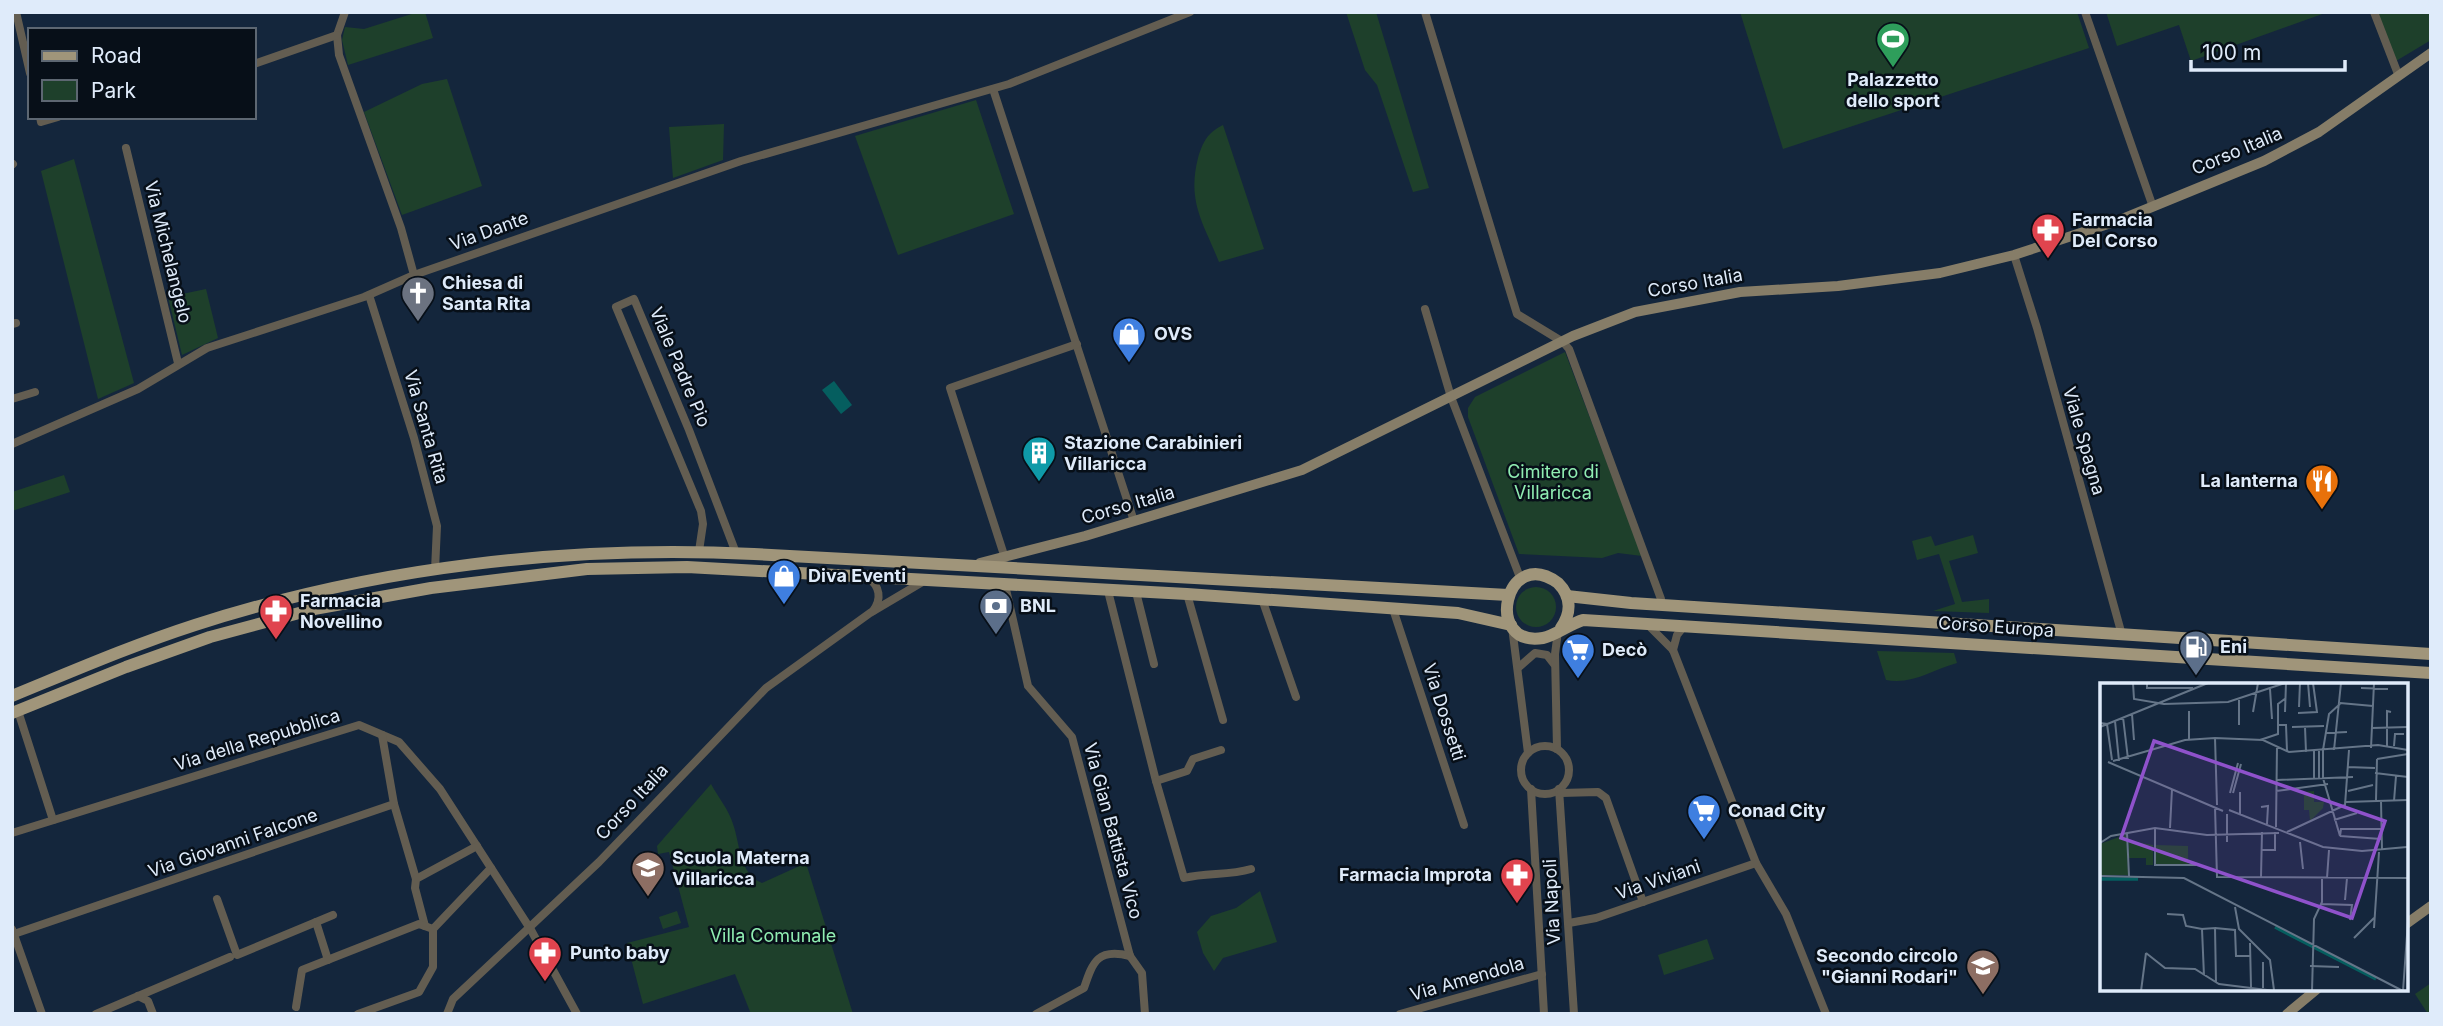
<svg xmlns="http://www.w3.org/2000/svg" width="2443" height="1026" viewBox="0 0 2443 1026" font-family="Inter,sans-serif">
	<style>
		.green { fill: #1e402b }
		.water { fill: #055e5f }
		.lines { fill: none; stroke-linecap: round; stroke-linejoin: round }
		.street { stroke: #635d51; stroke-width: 8 }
		.secondary { stroke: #867d68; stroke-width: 10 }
		.primary { stroke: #a0957a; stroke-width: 12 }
		.labels { text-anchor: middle; stroke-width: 5; stroke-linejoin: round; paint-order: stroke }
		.poi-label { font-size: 18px; font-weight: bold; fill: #dfebfa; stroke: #070f18; text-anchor: start }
		.street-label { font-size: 18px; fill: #dfebfa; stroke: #070f18 }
		.park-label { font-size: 18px; fill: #90edb2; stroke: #070f18 }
		.inset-river { fill: none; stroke: #055e5f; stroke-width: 3.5 }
		.inset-road { fill: none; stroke: #657588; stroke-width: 2 }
		.view { fill: #8f52cb; fill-opacity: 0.15; stroke: #8f52cb; stroke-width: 3.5 }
		.inset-edge { fill: none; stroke: #dfebfa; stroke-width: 3.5 }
	</style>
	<rect width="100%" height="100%" fill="#14263c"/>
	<g class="green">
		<polygon points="418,12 425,12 433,38 348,65 342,40 345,27 364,29"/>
		<polygon points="1346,12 1376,12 1429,188 1413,192 1377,85 1365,70"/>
		<polygon points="1740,12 2077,12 2089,48 1783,149"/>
		<polygon points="2106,12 2328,12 2191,61 2179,25 2117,46"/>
		<polygon points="2377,12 2431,12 2431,40 2396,61"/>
		<polygon points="447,79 482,186 402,215 364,112 422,84"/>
		<polygon points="976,100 1014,214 898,255 855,136"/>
		<polygon points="724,124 723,160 673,178 669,127"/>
		<path d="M1223,125l41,124 -45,13c-16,-40 -32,-60 -21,-104 5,-16 9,-25 25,-33z"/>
		<polygon points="74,159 134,383 98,399 41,171"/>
		<polygon points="206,289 218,338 182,355 168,297"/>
		<polygon points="1565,352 1642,556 1618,553 1602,558 1519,554 1468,417 1468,408 1475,397"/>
		<polygon points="64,475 70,492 12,511 12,492"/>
		<polygon points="1973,535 1978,553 1949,561 1962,602 1989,599 1989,613 1933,611 1955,604 1939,554 1917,560 1912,541 1931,536 1935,546"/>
		<circle cx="1536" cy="607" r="20"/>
		<path d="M1877,651l77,2 3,10c-25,7 -45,22 -71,17z"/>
		<path d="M711,784c7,13 18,26 22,40 7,19 6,50 29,59l44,-20 47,151h-102l-16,-40 -92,30 -16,-61 62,-16 -20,-75 -11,2 -1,-8z"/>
		<polygon points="1260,891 1277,942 1223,958 1214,971 1203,953 1197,932 1211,916 1236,908"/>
		<polygon points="677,911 681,923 663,929 659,917"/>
		<polygon points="1707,939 1714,959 1664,975 1658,955"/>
		<polygon points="2431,983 2431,1014 2428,1014 2415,994"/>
	</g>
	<polygon class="water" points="834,381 852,405 841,414 822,390"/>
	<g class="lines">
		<g class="street">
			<polyline points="16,12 30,73"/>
			<polyline points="345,12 337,35 339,55 401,228 414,275"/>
			<polyline points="1425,12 1517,314 1563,342 1569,349 1661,599 1660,605"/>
			<polyline points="2085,12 2153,207"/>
			<polyline points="2374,12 2398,74"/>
			<polyline points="254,64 337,35"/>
			<polyline points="993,89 1134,521"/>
			<polyline points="40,117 41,122 58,117"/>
			<polyline points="126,148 178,363"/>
			<polyline points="12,165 13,164"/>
			<polyline points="2014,255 2037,328 2122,635"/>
			<polyline points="369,295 414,438 437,526 435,570"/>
			<polyline points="1425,309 1451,397 1521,580"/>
			<polyline points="12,324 16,323"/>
			<polyline points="12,399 35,392"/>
			<polyline points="12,444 138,389 207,348 364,297 414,275 741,161 1009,84 1190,12"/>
			<polyline points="699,551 703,524 701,511 616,307 634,299 689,430 736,553"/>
			<polyline points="1005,558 950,388 1077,344"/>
			<path d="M868,578c12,8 14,21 5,33"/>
			<polyline points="1005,585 1028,686 1072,737 1130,956 1142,973 1145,1014"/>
			<polyline points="1108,591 1156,781 1187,771 1193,759 1221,750"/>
			<polyline points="1136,592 1154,664"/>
			<polyline points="1187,594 1223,720"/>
			<polyline points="1262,599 1296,697"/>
			<polyline points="1393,609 1464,825"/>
			<polyline points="1648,625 1673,650 1756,863 1786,914 1826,1014"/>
			<polyline points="1512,627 1528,753"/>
			<polyline points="1673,650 1677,635 1685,625"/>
			<polyline points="1519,667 1535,653 1547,655 1554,664"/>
			<polyline points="18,711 53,820"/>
			<circle cx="1545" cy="770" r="24"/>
			<polyline points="1557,749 1555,654 1558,631"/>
			<path d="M1156,781l28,97c23,-6 44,-2 67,-9"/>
			<polyline points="1531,789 1544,1014"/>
			<polyline points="1559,789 1574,1014"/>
			<polyline points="1561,793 1598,792 1606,798 1643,902"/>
			<polyline points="394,804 416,879"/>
			<polyline points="12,833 359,725 399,742 440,789 531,930 577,1014"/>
			<polyline points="217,899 237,955 333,915"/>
			<polyline points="316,922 328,960"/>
			<polyline points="1569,923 1596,918 1756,863"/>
			<polyline points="425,926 415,888 416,879 477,846"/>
			<polyline points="12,929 42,1014"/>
			<polyline points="14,934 394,804 382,735"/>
			<polyline points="138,996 148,1001 153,1014"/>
			<polyline points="296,1007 302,970 419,924 433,929 491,868"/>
			<polyline points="96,1014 230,957"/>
			<polyline points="358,1014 419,992 433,967 433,929"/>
			<polyline points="447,1014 453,999 599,862 766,688 870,613 924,581"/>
			<path d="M1036,1014l48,-26c9,-27 14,-40 46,-32"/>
			<polyline points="1400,1014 1542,974"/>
		</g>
		<g class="secondary">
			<polyline points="980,563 1085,536 1302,470 1573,336 1635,312 1740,292 1838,286 1940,273 2014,255 2120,220 2264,161 2319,132 2431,53"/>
			<polyline points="2406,924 2431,906"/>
			<polyline points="2287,1014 2317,989"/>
		</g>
		<g class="primary">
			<polyline points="1567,596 1631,603 2431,654"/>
			<path d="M1561,628c11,-16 10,-32 -3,-45 -53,-39 -75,65 -15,55 11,-2 27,-14 40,-18l848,53"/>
			<path d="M12,696c61,-25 121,-51 183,-71 180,-58 371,-80 559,-71l754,41"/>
			<polyline points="12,713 126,667 210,637 314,609 431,588 587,569 687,567 1187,594 1458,613 1511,625"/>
		</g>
	</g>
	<defs>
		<g id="stadium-pin" transform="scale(1.75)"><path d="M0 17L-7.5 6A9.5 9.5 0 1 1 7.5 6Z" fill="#2e9e5b" stroke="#070f18"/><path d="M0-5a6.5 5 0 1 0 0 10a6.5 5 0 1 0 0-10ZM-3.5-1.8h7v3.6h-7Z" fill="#fff"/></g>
		<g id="pharmacy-pin" transform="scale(1.75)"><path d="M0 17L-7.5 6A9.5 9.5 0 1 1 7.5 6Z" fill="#e0444e" stroke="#070f18"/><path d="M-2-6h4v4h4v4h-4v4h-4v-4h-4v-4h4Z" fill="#fff"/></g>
		<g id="church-pin" transform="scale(1.75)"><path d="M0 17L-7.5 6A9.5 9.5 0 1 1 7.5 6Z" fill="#6b7280" stroke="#070f18"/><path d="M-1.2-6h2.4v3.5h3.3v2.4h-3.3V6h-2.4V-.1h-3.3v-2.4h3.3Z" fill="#fff"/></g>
		<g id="shop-pin" transform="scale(1.75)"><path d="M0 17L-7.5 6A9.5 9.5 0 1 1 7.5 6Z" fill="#3f7fe0" stroke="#070f18"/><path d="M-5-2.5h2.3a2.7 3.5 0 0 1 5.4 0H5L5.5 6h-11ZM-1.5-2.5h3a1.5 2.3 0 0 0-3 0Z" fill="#fff"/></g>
		<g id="building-pin" transform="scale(1.75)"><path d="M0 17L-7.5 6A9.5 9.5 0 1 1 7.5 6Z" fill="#0f9aa8" stroke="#070f18"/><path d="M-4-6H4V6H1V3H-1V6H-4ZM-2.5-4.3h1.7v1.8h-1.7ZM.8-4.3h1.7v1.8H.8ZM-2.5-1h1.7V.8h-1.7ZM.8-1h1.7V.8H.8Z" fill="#fff"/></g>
		<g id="restaurant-pin" transform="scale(1.75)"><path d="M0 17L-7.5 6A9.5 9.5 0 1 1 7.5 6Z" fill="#e8710a" stroke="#070f18"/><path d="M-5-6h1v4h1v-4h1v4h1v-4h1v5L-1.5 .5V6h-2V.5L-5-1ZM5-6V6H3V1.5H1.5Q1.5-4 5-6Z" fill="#fff"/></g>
		<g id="bank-pin" transform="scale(1.75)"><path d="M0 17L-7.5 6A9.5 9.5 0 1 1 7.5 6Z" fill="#5c6f8a" stroke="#070f18"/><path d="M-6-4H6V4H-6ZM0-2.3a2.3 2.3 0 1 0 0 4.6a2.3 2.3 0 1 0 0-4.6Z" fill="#fff"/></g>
		<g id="fuel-pin" transform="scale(1.75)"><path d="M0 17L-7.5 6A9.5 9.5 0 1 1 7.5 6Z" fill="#5c6f8a" stroke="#070f18"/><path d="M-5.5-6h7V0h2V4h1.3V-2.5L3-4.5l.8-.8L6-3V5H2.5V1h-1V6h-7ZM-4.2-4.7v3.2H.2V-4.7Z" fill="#fff"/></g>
		<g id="supermarket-pin" transform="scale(1.75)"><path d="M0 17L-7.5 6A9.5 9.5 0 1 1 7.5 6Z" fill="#3f7fe0" stroke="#070f18"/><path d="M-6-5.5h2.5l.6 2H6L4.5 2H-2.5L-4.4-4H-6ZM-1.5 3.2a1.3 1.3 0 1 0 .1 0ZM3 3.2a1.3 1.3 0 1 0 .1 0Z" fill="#fff"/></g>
		<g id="school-pin" transform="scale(1.75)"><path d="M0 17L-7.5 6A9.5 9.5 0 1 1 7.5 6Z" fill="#8d6e63" stroke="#070f18"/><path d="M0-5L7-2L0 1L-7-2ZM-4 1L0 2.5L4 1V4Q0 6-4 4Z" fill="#fff"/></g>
	</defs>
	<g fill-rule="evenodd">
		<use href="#stadium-pin" x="1893" y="39"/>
		<use href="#pharmacy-pin" x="2048" y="230"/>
		<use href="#church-pin" x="418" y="293"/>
		<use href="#shop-pin" x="1129" y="334"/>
		<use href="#building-pin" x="1039" y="453"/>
		<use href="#restaurant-pin" x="2322" y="481"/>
		<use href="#shop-pin" x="784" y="576"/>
		<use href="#bank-pin" x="996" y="606"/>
		<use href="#pharmacy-pin" x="276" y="611"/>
		<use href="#fuel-pin" x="2196" y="647"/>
		<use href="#supermarket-pin" x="1578" y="650"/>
		<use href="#supermarket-pin" x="1704" y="811"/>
		<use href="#school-pin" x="648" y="868"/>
		<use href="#pharmacy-pin" x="1517" y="875"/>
		<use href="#pharmacy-pin" x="545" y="953"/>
		<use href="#school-pin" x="1983" y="966"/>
	</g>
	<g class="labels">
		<g class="poi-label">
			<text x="1893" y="86" text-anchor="middle">Palazzetto<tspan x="1893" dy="21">dello sport</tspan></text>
			<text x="2072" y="226">Farmacia<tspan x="2072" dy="21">Del Corso</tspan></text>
			<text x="442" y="289">Chiesa di<tspan x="442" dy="21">Santa Rita</tspan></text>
			<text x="1154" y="340">OVS</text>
			<text x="1064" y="449">Stazione Carabinieri<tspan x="1064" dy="21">Villaricca</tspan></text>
			<text x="2298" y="487" text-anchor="end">La lanterna</text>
			<text x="808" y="582">Diva Eventi</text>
			<text x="300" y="607">Farmacia<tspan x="300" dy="21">Novellino</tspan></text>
			<text x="1020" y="612">BNL</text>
			<text x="2220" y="653">Eni</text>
			<text x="1602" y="656">Decò</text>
			<text x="1728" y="817">Conad City</text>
			<text x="672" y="864">Scuola Materna<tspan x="672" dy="21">Villaricca</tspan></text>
			<text x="1492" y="881" text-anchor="end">Farmacia Improta</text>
			<text x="570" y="959">Punto baby</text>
			<text x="1958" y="962" text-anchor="end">Secondo circolo<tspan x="1958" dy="21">"Gianni Rodari"</tspan></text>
		</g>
		<g class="street-label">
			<text transform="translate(2237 151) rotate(-23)" y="6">Corso Italia</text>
			<text transform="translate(489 231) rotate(-20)" y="6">Via Dante</text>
			<text transform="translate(168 252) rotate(76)" y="6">Via Michelangelo</text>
			<text transform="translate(1695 283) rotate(-10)" y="6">Corso Italia</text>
			<text transform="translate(680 367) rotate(67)" y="6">Viale Padre Pio</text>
			<text transform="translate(426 427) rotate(74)" y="6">Via Santa Rita</text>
			<text transform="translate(2084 441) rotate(74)" y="6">Viale Spagna</text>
			<text transform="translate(1128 505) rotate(-16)" y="6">Corso Italia</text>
			<text transform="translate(1996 627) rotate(4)" y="6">Corso Europa</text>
			<text transform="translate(1444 712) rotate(72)" y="6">Via Dossetti</text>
			<text transform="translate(257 740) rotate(-17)" y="6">Via della Repubblica</text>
			<text transform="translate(632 802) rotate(-47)" y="6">Corso Italia</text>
			<text transform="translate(1113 831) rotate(75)" y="6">Via Gian Battista Vico</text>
			<text transform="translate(233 843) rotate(-19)" y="6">Via Giovanni Falcone</text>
			<text transform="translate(1658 880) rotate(-19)" y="6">Via Viviani</text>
			<text transform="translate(1552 902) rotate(-93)" y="6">Via Napoli</text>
			<text transform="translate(1467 979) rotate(-16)" y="6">Via Amendola</text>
		</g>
		<g class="park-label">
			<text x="1553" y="478">Cimitero di<tspan x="1553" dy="21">Villaricca</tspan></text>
			<text x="773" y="942">Villa Comunale</text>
		</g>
	</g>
	<g transform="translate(2100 683)">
		<rect width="308" height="308" fill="#14263c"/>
		<path d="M214,108v11h10l-1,6 -13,13 -1,-11h-5v-18zM27,151l1,41h-27l-1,-31zM29,158l24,4v20h-7v-7h-17zM56,162l32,1v19l-32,-1z" fill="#1e402b"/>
		<path class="inset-river" d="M0,196h38M175,244l101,52"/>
		<path class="inset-road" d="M33,0l1,16 30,5 64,-2 57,-19M47,0v5h46M208,0l2,24M261,5l27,1M170,6l2,30M139,17v25M240,20l33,3M199,24l1,-24M153,29l5,-29M185,29l1,-29M198,30l19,-1 -4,-29M32,31l2,26M23,34l5,42M15,38l4,40M0,40l7,1 5,36M178,42h8l1,26M0,44l108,-44M192,44l32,-1M205,44l1,25M272,45l36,-1M226,50l21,-1M115,55l2,67M89,56v-28M160,57l18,-6v-30l8,-6M287,63v-35l4,1M294,63l1,-12h9M271,65l3,-65M234,67l7,-67M214,68v27M219,68v27M277,76l31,-5M13,78l72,-21 30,-2 48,2 26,12 89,-7 30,5M8,79l115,49M247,84l28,1M275,90l33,4M177,97l76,-3M176,108l52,-7M248,108l25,-6M130,110l8,-30M133,110l8,-29M276,117l1,-41M281,118l1,49M294,118l2,-25M246,119l62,-2M115,124l2,70 191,1M161,124l7,-1 -1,18M129,127l94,37 39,4 45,-4M127,131v28M140,132v-23M234,137l23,-7M176,144l1,-81M55,145v37h41M70,145l2,-39M187,149l58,-27 4,-55M27,150l2,43M240,153l-17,-58v-28l6,-36 11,-10M240,153l1,-7h40M240,153l41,3M200,159l3,27M0,160l11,-7 44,-8 52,7 72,-2M161,167h14v-18M0,193l84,2 219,113M161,194l1,-45M227,195l2,-28M245,217l2,-22M221,221l31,1 -2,15M135,224l4,22 31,31 4,30M67,231l16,1 3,11 16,3M115,245l20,2 1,26h15M274,245l5,-76M254,255l20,-20M150,260l1,44M46,270l19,15 30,1 24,15 56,7M163,279v26M210,283l29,1M104,293l-2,-47 13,-1 1,55M41,308l5,-38M212,308l2,-72 8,-17v-23M303,308l5,-70"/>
		<path class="view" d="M54,58l231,80 -33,97 -231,-80z"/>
		<rect width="308" height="308" class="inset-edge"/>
	</g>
	<rect width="2443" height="1026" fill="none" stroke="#dfebfa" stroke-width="28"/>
	<rect x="28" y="28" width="228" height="91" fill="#070f18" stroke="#5d6772" stroke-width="2"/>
	<rect x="42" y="51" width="35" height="10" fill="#a0957a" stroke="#5d6772" stroke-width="2"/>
	<text x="91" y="63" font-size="21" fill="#dfebfa">Road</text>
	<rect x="42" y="80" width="35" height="21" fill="#1e402b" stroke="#5d6772" stroke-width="2"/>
	<text x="91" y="98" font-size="21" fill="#dfebfa">Park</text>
	<path d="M2191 60v10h154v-10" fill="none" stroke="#dfebfa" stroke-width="3.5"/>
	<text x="2202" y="60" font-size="21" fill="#dfebfa" stroke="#070f18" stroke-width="5" paint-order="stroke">100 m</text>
</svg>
